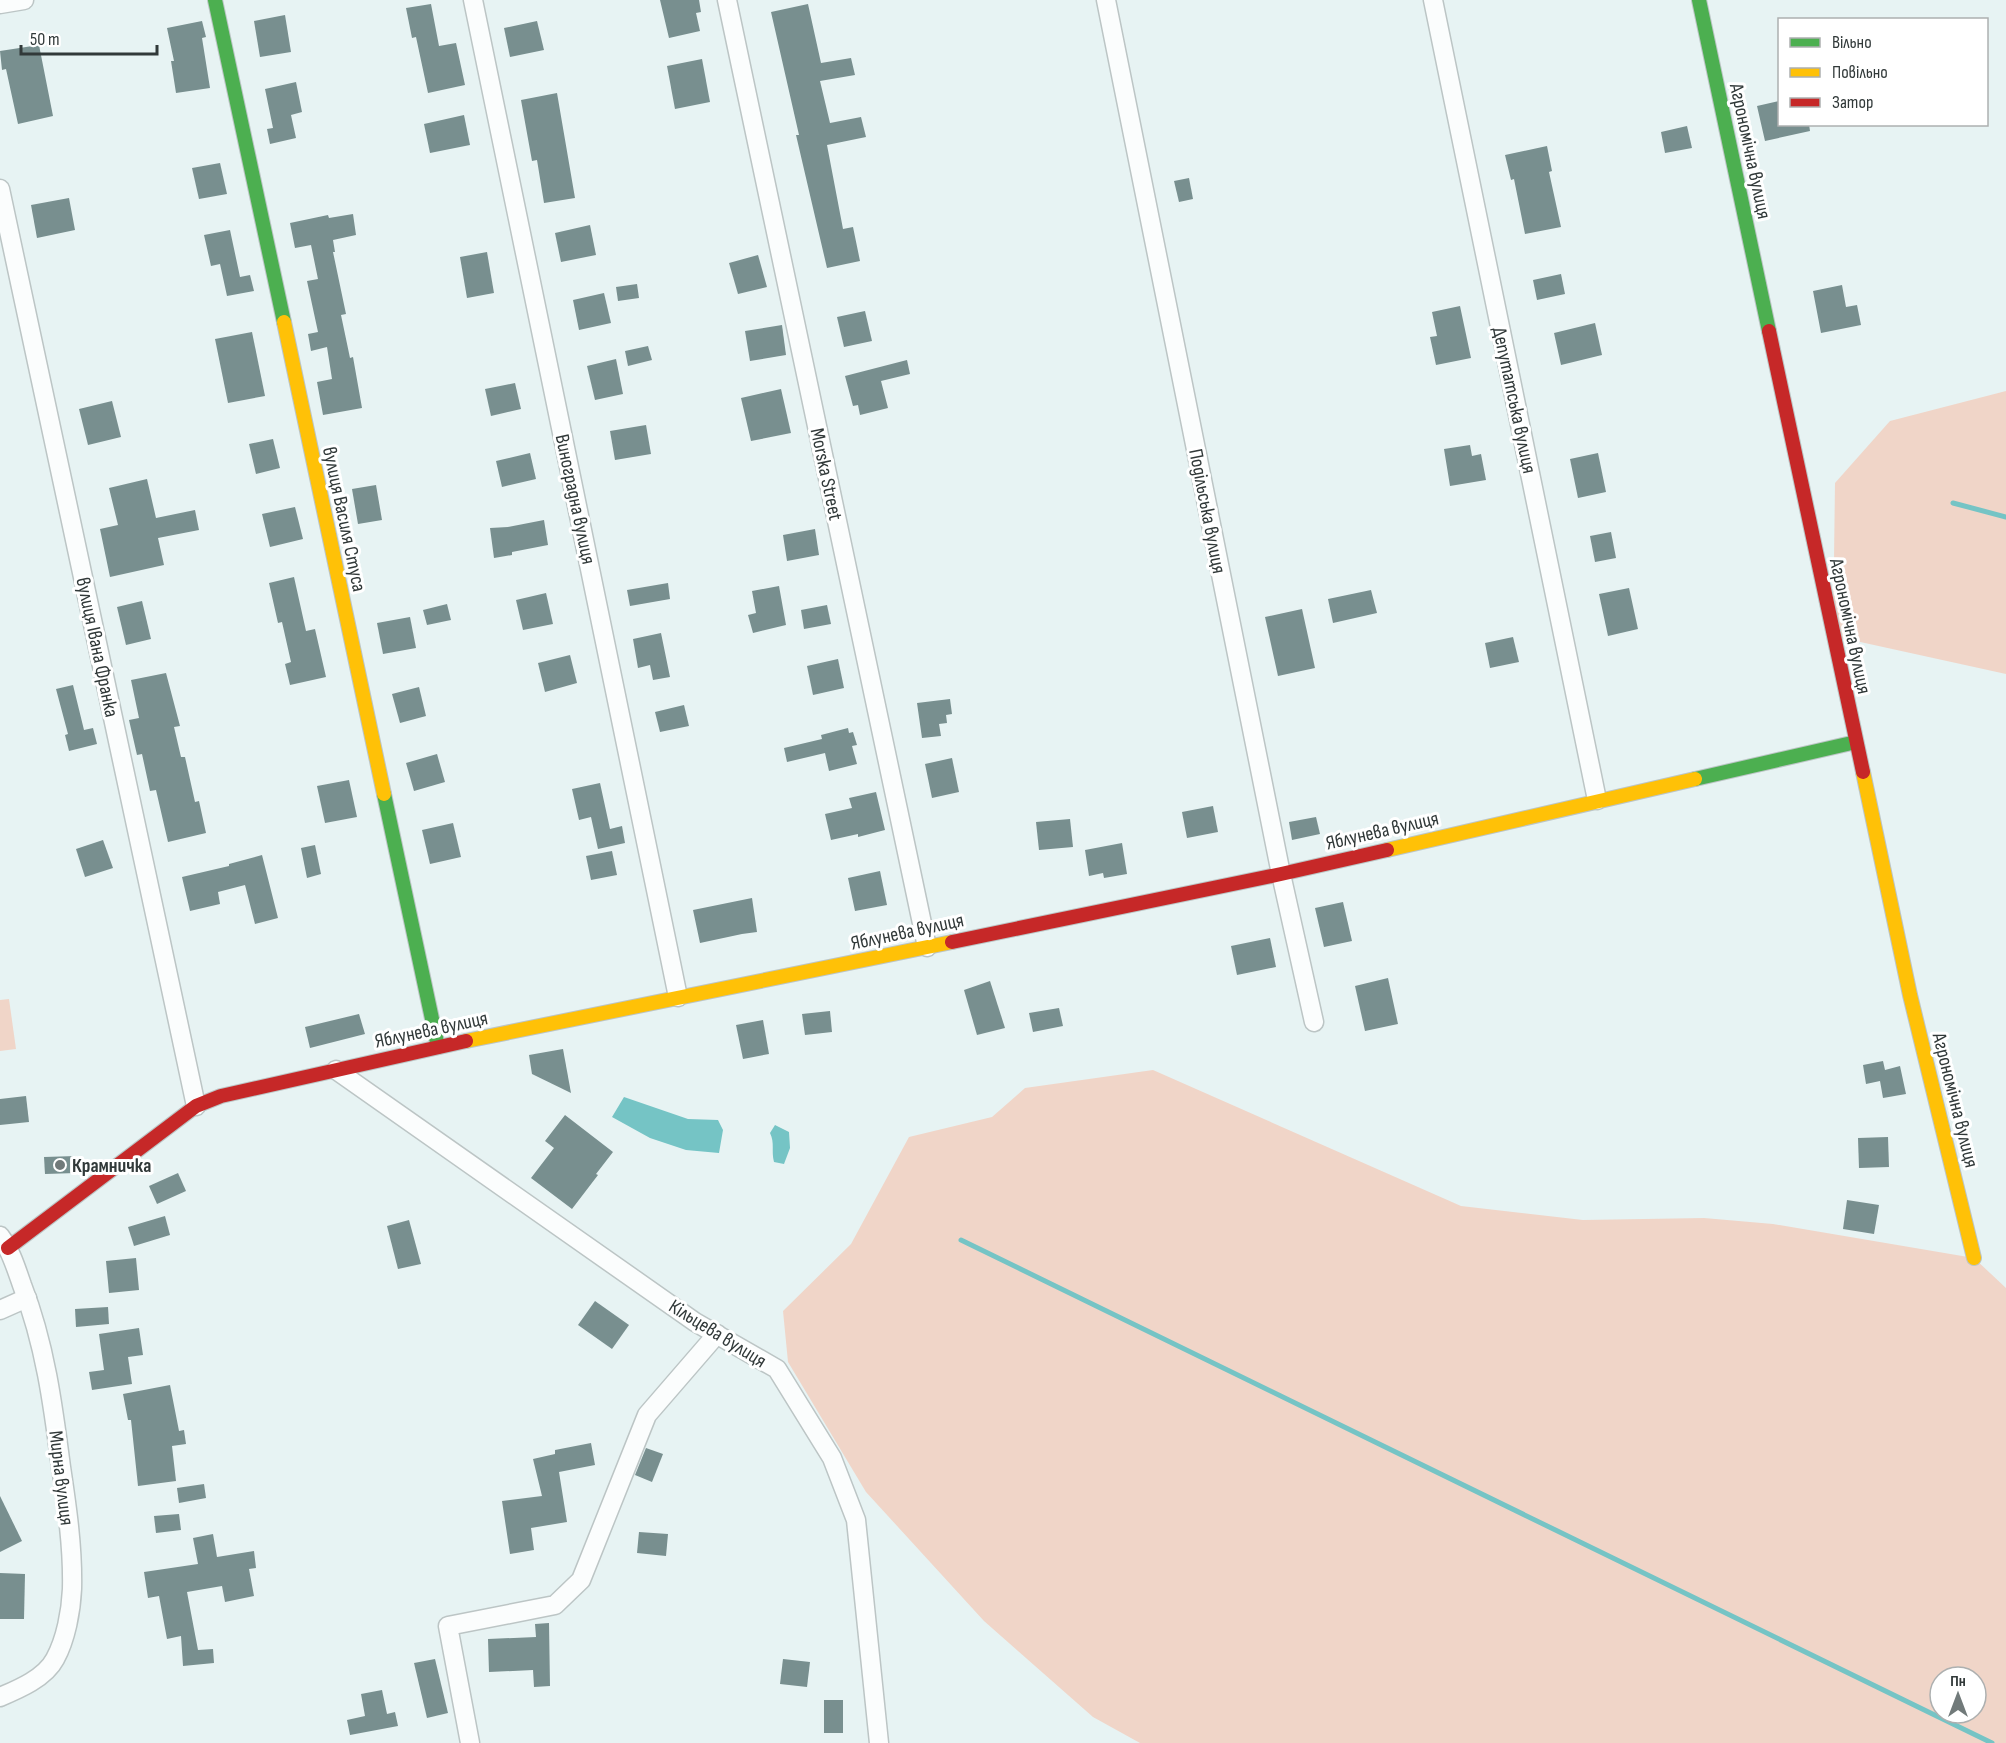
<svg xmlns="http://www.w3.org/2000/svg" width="2006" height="1743" viewBox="0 0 2006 1743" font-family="'Sofia Sans Condensed',sans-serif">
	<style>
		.green { fill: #f0d5c8; fill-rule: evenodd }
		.water { fill: #75c4c5 }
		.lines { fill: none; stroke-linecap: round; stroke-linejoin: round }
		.stream { stroke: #75c4c5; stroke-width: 5 }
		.building { fill: #788f8f }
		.street-casing { stroke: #bcc5c5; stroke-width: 21 }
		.fast-casing { stroke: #bcc5c5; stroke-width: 16 }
		.slow-casing { stroke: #bcc5c5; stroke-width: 16 }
		.jam-casing { stroke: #bcc5c5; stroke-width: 16 }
		.street { stroke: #fbfdfd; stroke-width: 18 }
		.fast { stroke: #4caf50; stroke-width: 14 }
		.slow { stroke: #ffc107; stroke-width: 14 }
		.jam { stroke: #c62828; stroke-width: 14 }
		.poi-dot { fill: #717a7a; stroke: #fff; stroke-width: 2 }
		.labels { text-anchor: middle; stroke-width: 6; stroke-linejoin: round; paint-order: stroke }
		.street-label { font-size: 20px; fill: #313939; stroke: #fff }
		.poi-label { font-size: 20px; font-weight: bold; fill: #313939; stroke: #fff; text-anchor: start }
	</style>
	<rect width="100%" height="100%" fill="#e7f3f3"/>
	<g class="green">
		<polygon points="2006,391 2006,674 1833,636 1835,483 1890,421"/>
		<polygon points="9,999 16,1049 0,1051 0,1000"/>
		<path d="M1153,1070l308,136 122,14 121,-2 69,6 201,34 32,30v455h-866l-47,-26 -109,-96 -118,-129 -78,-130 -5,-51 68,-67 58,-107 83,-20 33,-29zM1940,1677h36v36h-36z"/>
	</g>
	<g class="water">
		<polygon points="624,1097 688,1119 718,1120 723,1130 719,1153 686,1150 650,1138 612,1117"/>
		<path d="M775,1125l14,7 1,16 -6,16 -10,-2c-3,-11 1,-19 -4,-29z"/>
	</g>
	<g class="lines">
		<g class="stream">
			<polyline points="1953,503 2006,517"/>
			<polyline points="961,1240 1992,1743"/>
		</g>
	</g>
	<g class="building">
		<polygon points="660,0 699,0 701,12 696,13 700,31 669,38"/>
		<polygon points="431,4 439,46 456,43 465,85 428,93 416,37 412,38 406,8"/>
		<polygon points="808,4 821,63 851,58 855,75 820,81 830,123 861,117 866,137 827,145 843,229 853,227 860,261 827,268 796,135 799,135 771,12"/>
		<polygon points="285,15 291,52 260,57 254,21"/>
		<polygon points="202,21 206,37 202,38 210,88 176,93 171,61 174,61 167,28"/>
		<polygon points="537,21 544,50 510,57 504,28"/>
		<polygon points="39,45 53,116 18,124 6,69 2,70 0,51"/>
		<polygon points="702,59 710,102 675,109 667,66"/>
		<polygon points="296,82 302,112 291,115 296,138 270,144 267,129 273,128 265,89"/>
		<polygon points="557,93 575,198 544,203 537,160 532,161 521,100"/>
		<polygon points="1779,101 1779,124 1809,124 1810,131 1765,141 1757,106"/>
		<polygon points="464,115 470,145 430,153 424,124"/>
		<polygon points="1687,126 1692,148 1665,153 1661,132"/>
		<polygon points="1547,146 1552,171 1549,172 1561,227 1525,234 1514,179 1511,180 1505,155"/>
		<polygon points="220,163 227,194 199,199 192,168"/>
		<polygon points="1189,178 1193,199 1179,202 1174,181"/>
		<polygon points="69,198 75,230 37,238 31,205"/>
		<polygon points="353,214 356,235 333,240 335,252 333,252 346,314 341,315 350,358 353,357 362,408 323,415 317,382 332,379 327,347 311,351 308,334 318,332 307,281 318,279 311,245 295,248 290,223 328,215 329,218"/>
		<polygon points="590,225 596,255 561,262 555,233"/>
		<polygon points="230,230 240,277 250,275 254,291 227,296 220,264 211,266 204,235"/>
		<polygon points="487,252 494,293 467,298 460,257"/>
		<polygon points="758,255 767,287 738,294 729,263"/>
		<polygon points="1561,274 1565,294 1537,300 1533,280"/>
		<polygon points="637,284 639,298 618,301 616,287"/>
		<polygon points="1842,285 1846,307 1857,305 1861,325 1821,333 1813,291"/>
		<polygon points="604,293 611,323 579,330 573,300"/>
		<polygon points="1460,306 1471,358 1436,365 1430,337 1437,336 1432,312"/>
		<polygon points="865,311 872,341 844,347 837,317"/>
		<polygon points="1595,323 1602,355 1561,365 1554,333"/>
		<polygon points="782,325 786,355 750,361 745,331"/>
		<polygon points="252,332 265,396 228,403 215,339"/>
		<polygon points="648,346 652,360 628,366 625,351"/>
		<polygon points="616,359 623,394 595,400 587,366"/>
		<polygon points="907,360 910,374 881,381 888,408 860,415 858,405 853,406 845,376"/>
		<polygon points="515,383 521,409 491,416 485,389"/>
		<polygon points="781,389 791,433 751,441 741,398"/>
		<polygon points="112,401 121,437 88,445 79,409"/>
		<polygon points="646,425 651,454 615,460 610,431"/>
		<polygon points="273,439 280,468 256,474 249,444"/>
		<polygon points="1470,445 1472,456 1481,454 1486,480 1450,486 1444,449"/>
		<polygon points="530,453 536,479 502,487 496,461"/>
		<polygon points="1598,453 1606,492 1578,498 1570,459"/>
		<polygon points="147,479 156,518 195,510 199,530 158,538 164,565 110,577 100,529 118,525 109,488"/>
		<polygon points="376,485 382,520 358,524 352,489"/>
		<polygon points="295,507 303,539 270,547 262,514"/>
		<polygon points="544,520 548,545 512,552 512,555 494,558 490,528 508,527"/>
		<polygon points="815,529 819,555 787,561 783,535"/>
		<polygon points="1611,532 1616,558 1595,562 1590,536"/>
		<polygon points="294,577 306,631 315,629 326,677 290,685 285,664 291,662 282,622 278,623 269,583"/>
		<polygon points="668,583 670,599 630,606 627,590"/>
		<polygon points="779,586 786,625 753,633 748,615 756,613 752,591"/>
		<polygon points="1629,588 1638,629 1608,636 1599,594"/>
		<polygon points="1371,590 1377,613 1333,623 1328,599"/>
		<polygon points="546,593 553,624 523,630 516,600"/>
		<polygon points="142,601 151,639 126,645 117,607"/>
		<polygon points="447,604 451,620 427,625 423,610"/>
		<polygon points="827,605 831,624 804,629 801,610"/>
		<polygon points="1302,609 1315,668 1278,676 1265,617"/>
		<polygon points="410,617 416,648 383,654 377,623"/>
		<polygon points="661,633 670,677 653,680 650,665 638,668 633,639"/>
		<polygon points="1513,637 1519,662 1490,668 1485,643"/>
		<polygon points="570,655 577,683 545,692 538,663"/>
		<polygon points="838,659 844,688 813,695 807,666"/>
		<polygon points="166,673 180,726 174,727 181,757 185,757 195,802 199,801 206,833 168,842 156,790 150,791 142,754 137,755 129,720 139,718 131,680"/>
		<polygon points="73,685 84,730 93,728 97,744 69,751 65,735 68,734 56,689"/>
		<polygon points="419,687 426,716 400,723 392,694"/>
		<polygon points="950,699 952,714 946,715 947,723 939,724 941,736 922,738 917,703"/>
		<polygon points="684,705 689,726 660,732 655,712"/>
		<polygon points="848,728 849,733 853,732 857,745 852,746 857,764 829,771 825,753 787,762 784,748 822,739 821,735"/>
		<polygon points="437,754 445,782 414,791 406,763"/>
		<polygon points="952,758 959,792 932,798 925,764"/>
		<polygon points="349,780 357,817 325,823 317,786"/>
		<polygon points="600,783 610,829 622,826 625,843 598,849 591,817 579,820 572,789"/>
		<polygon points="876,792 885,830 858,837 858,834 831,840 825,814 852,808 849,798"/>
		<polygon points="1213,806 1218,832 1187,838 1182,812"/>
		<polygon points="1316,817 1320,834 1292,840 1289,822"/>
		<polygon points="1070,819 1073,847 1039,850 1036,822"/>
		<polygon points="453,823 461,857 430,864 422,830"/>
		<polygon points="103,840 113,868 85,877 76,849"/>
		<polygon points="1122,843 1127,874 1104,878 1103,873 1089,876 1085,850"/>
		<polygon points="315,845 321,874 307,878 301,848"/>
		<polygon points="612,851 617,875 591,880 586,856"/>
		<polygon points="262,855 278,918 255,924 245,885 218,892 220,904 190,911 182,877 229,866 229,864"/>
		<polygon points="880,871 887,905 855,911 848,878"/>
		<polygon points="752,898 757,932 742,934 700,943 693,910"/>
		<polygon points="1343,902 1352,941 1324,947 1315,908"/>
		<polygon points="1270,938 1276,967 1237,975 1231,946"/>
		<polygon points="1388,978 1398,1024 1365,1031 1355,986"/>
		<polygon points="990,981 1005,1028 977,1035 964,990"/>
		<polygon points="1059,1008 1063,1026 1033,1032 1029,1013"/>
		<polygon points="830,1011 832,1032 805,1035 802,1014"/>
		<polygon points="359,1014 365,1034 310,1048 305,1027"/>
		<polygon points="763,1020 769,1054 743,1059 736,1025"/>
		<polygon points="563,1049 571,1093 532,1074 529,1055"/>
		<polygon points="1883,1061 1885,1070 1900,1066 1906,1094 1883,1098 1880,1081 1866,1084 1863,1065"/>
		<polygon points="26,1096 29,1122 0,1125 0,1099"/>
		<polygon points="565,1115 613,1152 596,1174 598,1175 572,1209 531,1178 554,1148 545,1141"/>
		<polygon points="1888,1137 1889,1167 1859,1168 1858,1138"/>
		<polygon points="76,1156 76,1173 45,1174 44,1157"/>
		<polygon points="178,1173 186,1191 157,1204 149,1186"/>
		<polygon points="1847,1200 1879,1205 1874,1234 1843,1229"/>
		<polygon points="165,1216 170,1235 134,1246 128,1227"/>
		<polygon points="409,1220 421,1264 398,1269 387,1226"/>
		<polygon points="136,1258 139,1290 109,1293 106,1261"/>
		<polygon points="595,1301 629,1325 612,1349 578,1325"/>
		<polygon points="108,1307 109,1324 76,1327 75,1309"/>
		<polygon points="139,1328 143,1355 128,1357 132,1384 92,1390 89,1372 104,1370 99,1334"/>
		<polygon points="170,1385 179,1431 184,1430 186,1444 172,1446 176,1481 138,1486 131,1420 128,1420 123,1394"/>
		<polygon points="591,1443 595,1465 559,1472 567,1522 531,1528 534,1550 510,1554 502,1501 542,1496 533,1459 555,1454 555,1450"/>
		<polygon points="646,1448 663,1454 652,1482 635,1475"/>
		<polygon points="204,1484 206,1498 179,1503 177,1488"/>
		<polygon points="0,1496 22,1541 0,1552"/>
		<polygon points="179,1514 181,1530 156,1533 154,1516"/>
		<polygon points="639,1532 668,1534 666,1556 637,1553"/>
		<polygon points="213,1534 217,1557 254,1551 256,1568 249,1569 254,1596 225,1602 222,1586 187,1592 198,1650 213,1649 214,1663 183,1666 181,1636 167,1639 159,1596 148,1598 144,1572 198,1564 193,1538"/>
		<polygon points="0,1573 25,1574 24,1619 0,1619"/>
		<polygon points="549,1623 550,1686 534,1687 533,1670 489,1672 488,1639 536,1637 535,1624"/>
		<polygon points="435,1659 448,1713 427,1718 414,1663"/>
		<polygon points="783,1659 810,1662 807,1687 780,1684"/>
		<polygon points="382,1690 387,1714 395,1712 398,1726 350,1735 347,1720 365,1716 361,1694"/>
		<rect x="824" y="1700" width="19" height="33"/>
	</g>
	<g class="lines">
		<g class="street-casing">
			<g id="street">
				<polyline points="473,0 678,997"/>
				<polyline points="727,0 927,947"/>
				<polyline points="1106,0 1281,874 1314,1022"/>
				<polyline points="1433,0 1597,800"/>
				<polyline points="0,4 24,0"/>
				<polyline points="0,189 196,1106"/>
				<polyline points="336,1070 695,1322 777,1369 832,1458 856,1520 879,1743"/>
				<path d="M0,1236c11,15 16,32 22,49 23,59 31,120 39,182 6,40 12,81 11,122 -1,22 -6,50 -17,70 -10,19 -36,30 -55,38"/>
				<polyline points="0,1310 27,1298"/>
				<polyline points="470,1743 448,1626 555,1605 581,1580 647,1415 717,1334"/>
			</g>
		</g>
		<g class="fast-casing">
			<g id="fast">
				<polyline points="215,0 284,322"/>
				<polyline points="1699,0 1769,331"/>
				<polyline points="1695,779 1856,742"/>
				<polyline points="384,794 438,1047"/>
			</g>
		</g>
		<g class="slow-casing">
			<g id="slow">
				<polyline points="284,322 384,794"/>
				<polyline points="1863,772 1910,995 1974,1258"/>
				<polyline points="1387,850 1695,779"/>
				<polyline points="466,1041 952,942"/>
			</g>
		</g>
		<g class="jam-casing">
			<g id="jam">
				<polyline points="1769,331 1863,772"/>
				<polyline points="952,942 1281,874 1387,850"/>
				<polyline points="8,1248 196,1106 221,1096 466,1041"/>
			</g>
		</g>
		<use href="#street" class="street"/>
		<use href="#fast" class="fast"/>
		<use href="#slow" class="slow"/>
		<use href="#jam" class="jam"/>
	</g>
	<circle class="poi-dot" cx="60" cy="1165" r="6"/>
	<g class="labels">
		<g class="street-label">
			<text transform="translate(1751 151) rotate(78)" y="7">Агрономічна вулиця</text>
			<text transform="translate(1515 400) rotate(78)" y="7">Депутатська вулиця</text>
			<text transform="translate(827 474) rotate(78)" y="7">Morska Street</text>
			<text transform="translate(576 499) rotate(78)" y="7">Виноградна вулиця</text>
			<text transform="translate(1208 511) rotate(79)" y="7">Подільська вулиця</text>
			<text transform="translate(345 519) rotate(78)" y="7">вулиця Василя Стуса</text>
			<text transform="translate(1851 626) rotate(78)" y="7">Агрономічна вулиця</text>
			<text transform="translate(98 647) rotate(78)" y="7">вулиця Івана Франка</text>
			<text transform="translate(1382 830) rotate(-13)" y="7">Яблунева вулиця</text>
			<text transform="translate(907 931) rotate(-12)" y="7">Яблунева вулиця</text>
			<text transform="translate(431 1029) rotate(-12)" y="7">Яблунева вулиця</text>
			<text transform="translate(1956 1100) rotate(76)" y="7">Агрономічна вулиця</text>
			<text transform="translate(718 1333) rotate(32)" y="7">Кільцева вулиця</text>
			<text transform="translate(62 1478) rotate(83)" y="7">Мирна вулиця</text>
		</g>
		<g class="poi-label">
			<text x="72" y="1172">Крамничка</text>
		</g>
	</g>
	<rect x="1778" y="18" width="210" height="108" fill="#ffffff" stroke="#adb0b0" stroke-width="1.5"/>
	<rect x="1790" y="38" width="30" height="9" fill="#4caf50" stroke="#adb0b0" stroke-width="1.5"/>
	<text x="1832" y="48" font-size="18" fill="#313939">Вільно</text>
	<rect x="1790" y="68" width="30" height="9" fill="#ffc107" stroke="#adb0b0" stroke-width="1.5"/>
	<text x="1832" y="78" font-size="18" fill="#313939">Повільно</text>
	<rect x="1790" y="98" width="30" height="9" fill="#c62828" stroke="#adb0b0" stroke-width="1.5"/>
	<text x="1832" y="108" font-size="18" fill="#313939">Затор</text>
	<g transform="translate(1958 1695)"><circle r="28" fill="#ffffff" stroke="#adb0b0" stroke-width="1.5"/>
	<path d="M0-4.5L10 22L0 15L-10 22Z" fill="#717a7a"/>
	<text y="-9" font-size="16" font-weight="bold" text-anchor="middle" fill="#313939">Пн</text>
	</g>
	<path d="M21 45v9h136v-9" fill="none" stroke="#313939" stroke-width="3"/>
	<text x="30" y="45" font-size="18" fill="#313939" stroke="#ffffff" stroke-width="4.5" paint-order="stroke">50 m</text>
</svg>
